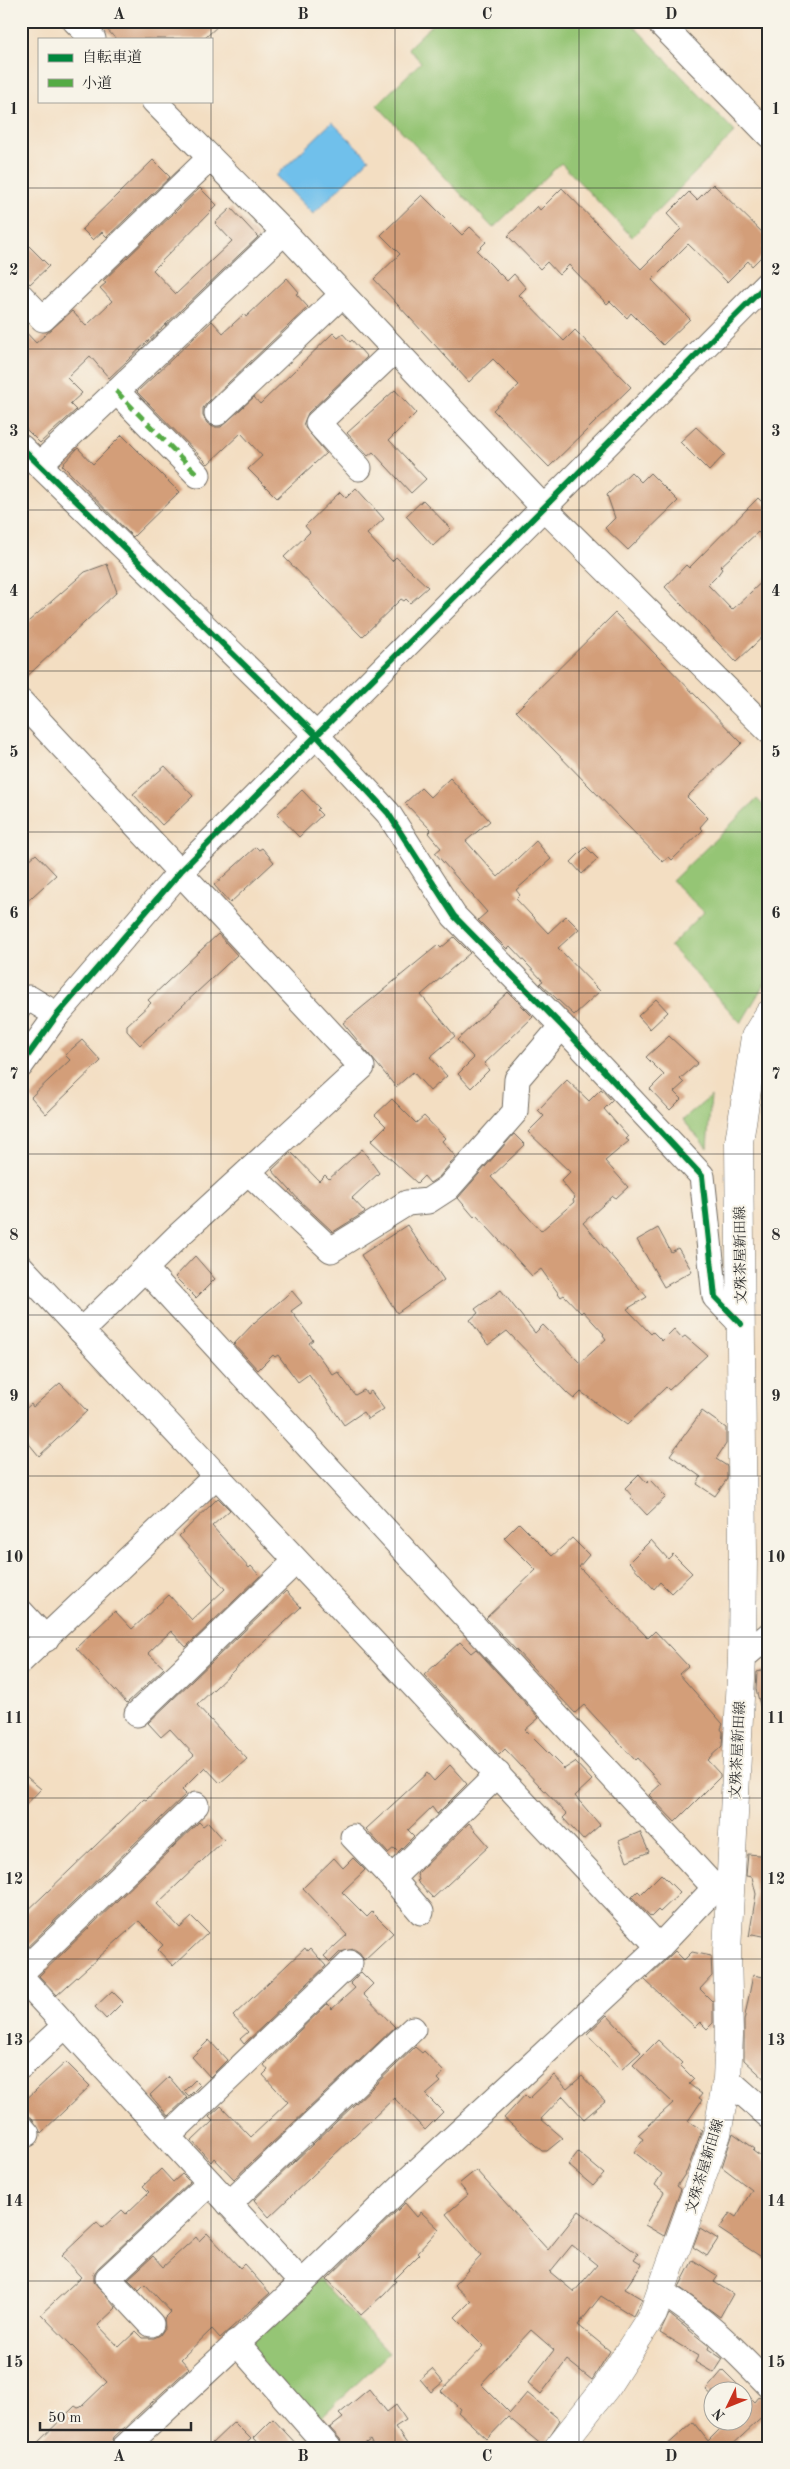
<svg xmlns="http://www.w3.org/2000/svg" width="790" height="2469" viewBox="0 0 790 2469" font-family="'Old Standard TT','Noto Serif JP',serif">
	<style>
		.green { fill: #95c574; stroke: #607850 }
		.water { fill: #70c0eb; stroke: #4e768b }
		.building { fill: #d39e79; fill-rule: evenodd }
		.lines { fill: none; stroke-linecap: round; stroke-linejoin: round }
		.minor-casing { stroke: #716a60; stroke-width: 27 }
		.major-casing { stroke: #716a60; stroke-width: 29 }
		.minor { stroke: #fff; stroke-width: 25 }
		.major { stroke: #fff; stroke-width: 28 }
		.quiet { stroke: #54ab44; stroke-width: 5; stroke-dasharray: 10 5; stroke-linecap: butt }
		.cycleway-casing { stroke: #f7f3e8; stroke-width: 9 }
		.cycleway { stroke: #00873e; stroke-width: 6 }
		.grid { fill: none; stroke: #2b2b2b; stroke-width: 1; stroke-opacity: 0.55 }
		.labels { text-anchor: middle; stroke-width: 4; stroke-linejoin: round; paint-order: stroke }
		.street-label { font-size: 14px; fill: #2b2b2b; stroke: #f7f3e8 }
		.neatline { fill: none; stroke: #2b2b2b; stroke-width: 2 }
		.grid-label { font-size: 16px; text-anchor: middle; font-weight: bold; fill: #2b2b2b }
	</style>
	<rect width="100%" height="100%" fill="#f7f3e8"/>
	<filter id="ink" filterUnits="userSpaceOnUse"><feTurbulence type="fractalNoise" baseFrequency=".02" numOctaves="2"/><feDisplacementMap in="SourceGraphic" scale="10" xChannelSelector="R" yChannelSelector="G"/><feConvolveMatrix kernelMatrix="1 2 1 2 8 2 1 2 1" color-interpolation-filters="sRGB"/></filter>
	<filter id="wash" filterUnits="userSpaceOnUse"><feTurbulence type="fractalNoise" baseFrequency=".0096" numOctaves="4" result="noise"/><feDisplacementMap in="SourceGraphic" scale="20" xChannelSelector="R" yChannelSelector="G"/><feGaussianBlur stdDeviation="1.12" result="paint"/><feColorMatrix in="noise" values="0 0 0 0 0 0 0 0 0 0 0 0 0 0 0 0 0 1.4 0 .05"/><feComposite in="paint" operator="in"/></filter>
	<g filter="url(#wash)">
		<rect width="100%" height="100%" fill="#f3dec2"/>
		<g class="green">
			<polygon points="436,21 629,21 735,132 632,237 561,163 493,228 377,105 421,62 408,48"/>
			<polygon points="757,799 769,811 769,976 741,1023 670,946 704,912 672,881"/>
			<polygon points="711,1096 707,1148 683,1120"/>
			<polygon points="318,2278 389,2353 317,2421 246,2346"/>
		</g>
		<polygon class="water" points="332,122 369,159 313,214 276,176"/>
		<g id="blocks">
			<g class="building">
				<polygon points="99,21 223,21 204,39 116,39"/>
				<polygon points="153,160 170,177 107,237 102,232 93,240 82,229"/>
				<polygon points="713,184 769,239 762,248 766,252 752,266 748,261 727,282 688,244 652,280 690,319 663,345 631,313 627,318 610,301 607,304 569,265 559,275 547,262 540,269 508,236 537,206 540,210 562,188 641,269 681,229 667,214 689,192 697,200"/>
				<polygon points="200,188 217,205 153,270 176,294 232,241 215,223 231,208 258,237 109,378 90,356 67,378 82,393 70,404 76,410 40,443 21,424 21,327 36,343 72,311 86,326 112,301 100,288 106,283 103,281"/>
				<polygon points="422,195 462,235 470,227 486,242 477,251 507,281 514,274 526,288 519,295 564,341 575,330 631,387 549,467 493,410 519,385 493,359 469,382 374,279 400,254 381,235"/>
				<polygon points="29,246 49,266 30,284 21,275 21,254"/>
				<polygon points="287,278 299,292 296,294 308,307 207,403 203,408 203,416 207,423 213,427 221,427 254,397 260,404 333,333 338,338 343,334 350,342 352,340 367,357 308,413 303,425 326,453 277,498 248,469 262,456 241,433 208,464 137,392 212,321 223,333 244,314 246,317"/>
				<polygon points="395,390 416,413 389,440 426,479 411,493 373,452 368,456 347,433"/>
				<polygon points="696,427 725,454 709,471 680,442"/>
				<polygon points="122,435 179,492 133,537 62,465 78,448 93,464"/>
				<polygon points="631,472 641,482 650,473 678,501 628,550 605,528 615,518 607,495"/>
				<polygon points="356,488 384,519 367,534 392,561 396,557 428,587 410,603 406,599 404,601 401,599 362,637 284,557 310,532 305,526 340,492 346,498"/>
				<polygon points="758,498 769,509 769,543 758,532 720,567 722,569 717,576 708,585 732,610 769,575 769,631 736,662 665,587 686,565 689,568"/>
				<polygon points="423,500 451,529 433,546 406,516"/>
				<polygon points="107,564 117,592 21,682 21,628 85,572"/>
				<polygon points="615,613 742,743 687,797 708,818 700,827 703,830 672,860 669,857 663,862 516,711"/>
				<polygon points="165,766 193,796 162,825 133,794"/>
				<polygon points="450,778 490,821 466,841 498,877 536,841 551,859 516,890 520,895 516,899 548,933 566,916 579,929 558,948 600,991 574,1015 540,983 543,981 510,946 507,949 478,920 487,912 435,853 441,848 428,833 431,830 405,803 421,788 430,797"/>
				<polygon points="302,790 319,808 317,810 322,815 299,837 277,814"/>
				<polygon points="256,847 259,850 262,848 274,862 230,903 214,885"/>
				<polygon points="586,847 598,859 582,874 571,862"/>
				<polygon points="36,854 56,875 21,907 21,867"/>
				<polygon points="218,934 237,955 140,1045 127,1031 127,1025 151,1003 148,1000"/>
				<polygon points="454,937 470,953 421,995 455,1036 430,1057 447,1076 430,1091 413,1072 396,1087 343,1023 438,945 441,948"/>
				<polygon points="508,992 533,1017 484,1064 489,1070 471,1088 458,1074 474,1058 457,1040"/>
				<polygon points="656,999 668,1012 650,1029 638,1016"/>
				<polygon points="669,1036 698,1063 680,1079 684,1083 674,1092 681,1099 670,1110 650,1089 664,1075 646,1057"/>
				<polygon points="82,1040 101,1061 46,1114 31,1097 70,1060 65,1055"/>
				<polygon points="567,1080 589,1101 601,1089 612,1101 604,1109 628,1137 626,1139 629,1141 605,1161 628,1187 616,1198 613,1196 583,1223 647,1297 627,1309 651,1334 653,1332 662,1341 674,1329 682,1338 685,1336 707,1355 669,1390 666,1387 627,1425 581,1392 574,1399 568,1394 507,1331 488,1345 470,1320 478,1313 475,1309 501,1290 535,1333 543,1325 580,1363 606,1339 603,1335 604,1334 583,1311 581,1313 564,1295 561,1297 541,1269 532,1276 476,1215 474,1217 458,1198 514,1134 525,1145 491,1177 541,1231 574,1202 573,1200 575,1198 561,1181 570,1172 528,1132 544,1116 538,1110"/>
				<polygon points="392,1099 416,1123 424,1116 445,1138 442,1141 456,1157 439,1177 430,1183 424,1176 417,1183 371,1141 386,1126 375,1115"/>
				<polygon points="362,1149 379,1173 352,1198 365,1212 333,1232 299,1200 272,1170 291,1152 319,1181 325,1175 329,1179"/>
				<polygon points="407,1225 444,1280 397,1313 361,1255"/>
				<polygon points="658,1228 671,1252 678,1248 692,1271 664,1287 637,1240"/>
				<polygon points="195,1256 215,1279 196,1298 175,1277"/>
				<polygon points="292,1291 302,1303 291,1311 313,1340 309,1343 333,1375 338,1372 355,1395 364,1390 367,1394 371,1391 384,1409 368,1419 363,1412 344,1425 309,1374 298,1382 278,1355 275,1357 273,1355 258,1370 234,1344 255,1322"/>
				<polygon points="60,1383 87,1411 39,1456 21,1434 21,1413 31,1404 33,1407"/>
				<polygon points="702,1411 726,1428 726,1444 716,1459 727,1466 727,1479 715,1496 697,1484 701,1477 670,1455"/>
				<polygon points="639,1474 647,1483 650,1480 666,1497 647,1515 631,1498 632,1496 625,1488"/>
				<polygon points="218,1498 230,1510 212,1526 249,1568 251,1566 260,1576 186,1647 171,1631 148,1653 164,1668 127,1703 76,1648 115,1611 132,1629 169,1595 192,1620 225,1589 179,1536"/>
				<polygon points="519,1523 552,1556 572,1538 589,1555 579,1567 648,1638 655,1631 688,1666 679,1674 723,1724 721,1729 723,1732 722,1746 707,1760 720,1774 720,1777 675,1822 649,1795 661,1784 637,1758 635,1760 584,1705 575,1713 486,1618 536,1570 504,1538"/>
				<polygon points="651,1540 668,1559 673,1554 692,1573 671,1593 660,1582 654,1589 629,1562"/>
				<polygon points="286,1591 301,1607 197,1705 247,1759 220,1783 205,1767 182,1790 186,1794 21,1953 21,1917 144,1799 146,1800 194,1755 170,1729 161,1737 148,1723"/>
				<polygon points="460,1642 471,1653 476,1649 539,1718 525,1730 564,1769 575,1762 592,1780 575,1796 600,1825 583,1840 563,1818 567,1814 540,1786 505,1749 499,1755 424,1675"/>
				<polygon points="769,1669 769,1716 763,1717 756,1689 757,1672"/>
				<polygon points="450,1765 467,1784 437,1814 432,1807 408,1830 414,1836 398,1852 394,1848 388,1853 366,1829 427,1773 434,1781"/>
				<polygon points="21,1772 41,1789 21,1810"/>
				<polygon points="199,1822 203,1826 208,1822 224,1840 157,1904 180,1928 192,1917 208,1933 173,1966 158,1950 163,1945 139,1921 57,1995 39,1976"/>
				<polygon points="469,1823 489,1846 433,1898 417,1881 419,1880 417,1874"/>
				<polygon points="640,1832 649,1852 627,1861 619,1841"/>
				<polygon points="748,1854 769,1856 769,1937 752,1934 749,1937 756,1894 752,1877 746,1876"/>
				<polygon points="334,1858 343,1868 353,1858 365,1870 342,1892 367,1917 372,1912 393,1933 364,1960 360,1953 354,1949 340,1952 330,1962 324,1956 347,1935 303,1888"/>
				<polygon points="661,1874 680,1893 660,1912 658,1910 651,1917 632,1897 638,1891 641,1894"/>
				<polygon points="305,1948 307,1951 310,1948 326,1966 244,2044 240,2039 248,2032 233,2016"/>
				<polygon points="675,1951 684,1960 692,1952 711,1956 712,1976 700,1989 713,2002 713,2023 707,2029 700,2022 695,2027 645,1980"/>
				<polygon points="361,1972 373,1984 363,1994 395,2027 234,2179 214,2158 211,2162 192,2141 213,2121 209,2117 221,2106 251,2137 288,2102 263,2075 268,2070 264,2065 327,2004 332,2009 355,1988 350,1983"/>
				<polygon points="753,1975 769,1978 769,2083 744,2060 744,2021"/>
				<polygon points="112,1991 123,2002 106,2019 95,2007"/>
				<polygon points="607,2015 641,2052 621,2070 587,2034"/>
				<polygon points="209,2040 227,2060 210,2077 192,2057"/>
				<polygon points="658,2040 682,2063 680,2065 694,2079 689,2084 702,2094 699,2098 702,2100 688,2121 702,2130 687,2171 677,2186 681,2189 664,2236 645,2225 664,2192 655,2185 662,2174 634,2152 643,2139 638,2135 673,2103 633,2065"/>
				<polygon points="415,2047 422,2053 424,2051 444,2072 438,2079 441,2082 426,2095 443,2112 425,2130 394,2098 269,2217 254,2200"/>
				<polygon points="66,2062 90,2086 41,2133 32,2118 21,2111 21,2104"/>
				<polygon points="554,2075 567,2089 582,2076 605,2101 584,2119 563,2096 541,2119 563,2138 547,2151 542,2151 504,2118 525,2095 529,2099"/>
				<polygon points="169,2077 187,2098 168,2116 150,2095"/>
				<polygon points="195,2080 200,2085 189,2096 184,2091"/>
				<polygon points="733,2133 755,2149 753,2151 768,2162 769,2160 769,2262 719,2229 730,2213 736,2217 752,2190 722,2167"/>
				<polygon points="578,2152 604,2174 593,2186 568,2165"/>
				<polygon points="161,2169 173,2182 182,2174 190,2182 98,2268 94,2274 94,2282 116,2308 98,2325 119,2347 136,2331 143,2338 154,2338 160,2335 165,2328 164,2319 171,2312 145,2284 139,2290 128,2279 153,2256 163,2267 196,2237 199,2241 207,2233 240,2268 244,2264 270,2293 220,2338 212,2329 181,2359 189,2368 114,2437 110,2448 32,2448 75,2406 78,2408 81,2407 107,2382 41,2314 81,2277 61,2256 97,2222 102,2228 122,2210 126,2214 149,2192 143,2186"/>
				<path d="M476,2170l72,80 31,-39 59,43 -4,5 8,5 -17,25 17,10 -9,17 -32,-20 -23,29 32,26 -18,29 -25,-20 -26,34 -13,-11 26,-33 -23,-20 -50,54 29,29 17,-20 33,27 -17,26 -35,-29 -21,22 -29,-27 2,-3 -19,-18 43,-45 -29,-29 16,-16 -17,-16 27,-29 -35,-42 22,-19 -9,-11zM572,2245l25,20 -23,27 -24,-20z"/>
				<polygon points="405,2203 417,2217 421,2212 439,2229 418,2252 420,2254 394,2280 396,2281 384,2294 361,2315 327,2279"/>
				<polygon points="700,2228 718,2239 707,2256 693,2247"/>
				<polygon points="693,2260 718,2276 714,2282 733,2294 720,2317 679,2287"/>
				<polygon points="669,2314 709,2346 708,2349 723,2359 714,2373 695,2362 698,2356 660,2333"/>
				<polygon points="432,2369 443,2382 431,2392 420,2379"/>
				<polygon points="723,2370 755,2402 760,2396 769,2399 769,2411 729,2448 664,2448 693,2422 708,2441 727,2422 742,2422 742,2392 712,2392 712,2395 706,2390"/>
				<polygon points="369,2389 387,2412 396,2405 406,2420 395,2427 410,2448 374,2448 370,2440 359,2448 343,2448 340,2439 330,2428 343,2418 339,2414"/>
				<polygon points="273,2419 300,2448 263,2448 254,2438"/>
				<polygon points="234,2422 251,2439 241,2448 207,2448"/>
			</g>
		</g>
	</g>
	<g filter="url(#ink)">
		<use href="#blocks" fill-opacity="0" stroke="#716a60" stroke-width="1"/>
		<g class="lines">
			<g class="minor-casing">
				<g id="minor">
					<polyline points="75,21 93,39"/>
					<polyline points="658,21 769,135"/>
					<polyline points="154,101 284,232 544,508 769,731"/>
					<polyline points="21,296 43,319 210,158"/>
					<polyline points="116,391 198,475"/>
					<polyline points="217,413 342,295"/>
					<polyline points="21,447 318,737 388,813 454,916 562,1026 702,1176 715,1297 741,1324"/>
					<polyline points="39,465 284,232"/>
					<polyline points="359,468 318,423 394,351"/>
					<polyline points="21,702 362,1067 178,1236 81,1331"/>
					<polyline points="21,1005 29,998 57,1015"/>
					<polyline points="21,1065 57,1015 181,871 769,282"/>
					<polyline points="248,1172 331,1250 407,1203 428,1201 448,1188 515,1112 517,1079 562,1026"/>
					<polyline points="21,1267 659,1947"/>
					<polyline points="146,1270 715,1888 730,1892"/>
					<polyline points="21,1612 46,1639"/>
					<polyline points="742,1658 769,1635"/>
					<polyline points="21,1661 217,1475"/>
					<polyline points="137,1714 296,1561"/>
					<polyline points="353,1837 392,1878 421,1912"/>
					<polyline points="392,1878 498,1774"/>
					<polyline points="21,1973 196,1805"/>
					<polyline points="21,1977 302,2283"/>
					<polyline points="21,2066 66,2025"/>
					<polyline points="727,2079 769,2116"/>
					<polyline points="21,2127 27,2134"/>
					<polyline points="168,2136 350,1963"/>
					<polyline points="229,2204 413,2029"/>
					<path d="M661,2292c42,25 75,59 108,93"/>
					<polyline points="151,2324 108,2278 210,2183"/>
					<polyline points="236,2342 329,2448"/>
					<polyline points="124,2448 302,2283 408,2180 659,1947 715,1888"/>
				</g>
			</g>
			<g class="major-casing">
				<polyline id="major" points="558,2448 606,2387 653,2314 717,2134 727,2079 729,2036 727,1951 742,1658 743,1554 739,1142 755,1037 769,1014"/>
			</g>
			<use href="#minor" class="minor"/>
			<use href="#major" class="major"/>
			<polyline class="quiet" points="116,391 198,475"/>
			<g class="cycleway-casing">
				<g id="cycleway">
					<polyline points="21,447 318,737 388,813 454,916 562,1026 702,1176 715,1297 741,1324"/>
					<polyline points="21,1065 57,1015 181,871 769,282"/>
				</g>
			</g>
			<use href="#cycleway" class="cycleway"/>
		</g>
	</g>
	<path class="grid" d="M211,21v18M395,21v2427M579,21v2427M211,39v62M211,101v2347M21,188h748M21,349h748M21,510h748M21,671h748M21,832h748M21,993h748M21,1154h748M21,1315h748M21,1476h748M21,1637h748M21,1798h748M21,1959h748M21,2120h748M21,2281h748"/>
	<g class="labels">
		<g class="street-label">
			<text transform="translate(740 1255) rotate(-91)" y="5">文殊茶屋新田線</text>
			<text transform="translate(737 1750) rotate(-87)" y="5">文殊茶屋新田線</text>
			<text transform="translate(704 2166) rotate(-73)" y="5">文殊茶屋新田線</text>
		</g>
	</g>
	<rect width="790" height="2469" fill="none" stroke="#f7f3e8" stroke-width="55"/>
	<rect x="38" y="38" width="175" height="65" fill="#f7f3e8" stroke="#a5a39c"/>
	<rect x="48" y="54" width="25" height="8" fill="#00873e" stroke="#a5a39c"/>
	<text x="82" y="62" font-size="15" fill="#2b2b2b">自転車道</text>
	<rect x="48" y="79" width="25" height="8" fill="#54ab44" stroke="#a5a39c"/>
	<text x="82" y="88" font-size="15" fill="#2b2b2b">小道</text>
	<g transform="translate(728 2406) rotate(227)"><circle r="24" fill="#f7f3e8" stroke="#a5a39c"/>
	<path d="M0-4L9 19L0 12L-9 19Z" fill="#c8321e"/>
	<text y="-8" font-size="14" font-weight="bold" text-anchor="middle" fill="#2b2b2b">N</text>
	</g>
	<path d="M40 2422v8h151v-8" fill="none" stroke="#2b2b2b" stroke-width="2.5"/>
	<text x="48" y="2422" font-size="15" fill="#2b2b2b" stroke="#f7f3e8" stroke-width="4" paint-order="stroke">50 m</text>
	<rect x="28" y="28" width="734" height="2414" class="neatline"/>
	<g class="grid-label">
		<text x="119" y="19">A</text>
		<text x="303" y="19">B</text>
		<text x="487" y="19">C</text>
		<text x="671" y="19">D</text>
		<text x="14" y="114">1</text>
		<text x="776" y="114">1</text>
		<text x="14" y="275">2</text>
		<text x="776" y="275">2</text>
		<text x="14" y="436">3</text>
		<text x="776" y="436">3</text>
		<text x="14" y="596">4</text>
		<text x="776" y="596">4</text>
		<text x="14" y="757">5</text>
		<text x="776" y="757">5</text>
		<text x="14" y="918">6</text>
		<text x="776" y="918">6</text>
		<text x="14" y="1079">7</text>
		<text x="776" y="1079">7</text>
		<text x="14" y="1240">8</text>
		<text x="776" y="1240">8</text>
		<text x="14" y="1401">9</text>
		<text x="776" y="1401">9</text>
		<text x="14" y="1562">10</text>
		<text x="776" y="1562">10</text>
		<text x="14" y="1723">11</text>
		<text x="776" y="1723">11</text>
		<text x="14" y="1884">12</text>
		<text x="776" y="1884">12</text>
		<text x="14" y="2045">13</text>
		<text x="776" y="2045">13</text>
		<text x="14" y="2206">14</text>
		<text x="776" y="2206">14</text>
		<text x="14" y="2367">15</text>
		<text x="776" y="2367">15</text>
		<text x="119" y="2461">A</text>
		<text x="303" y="2461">B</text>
		<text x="487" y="2461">C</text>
		<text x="671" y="2461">D</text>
	</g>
</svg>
